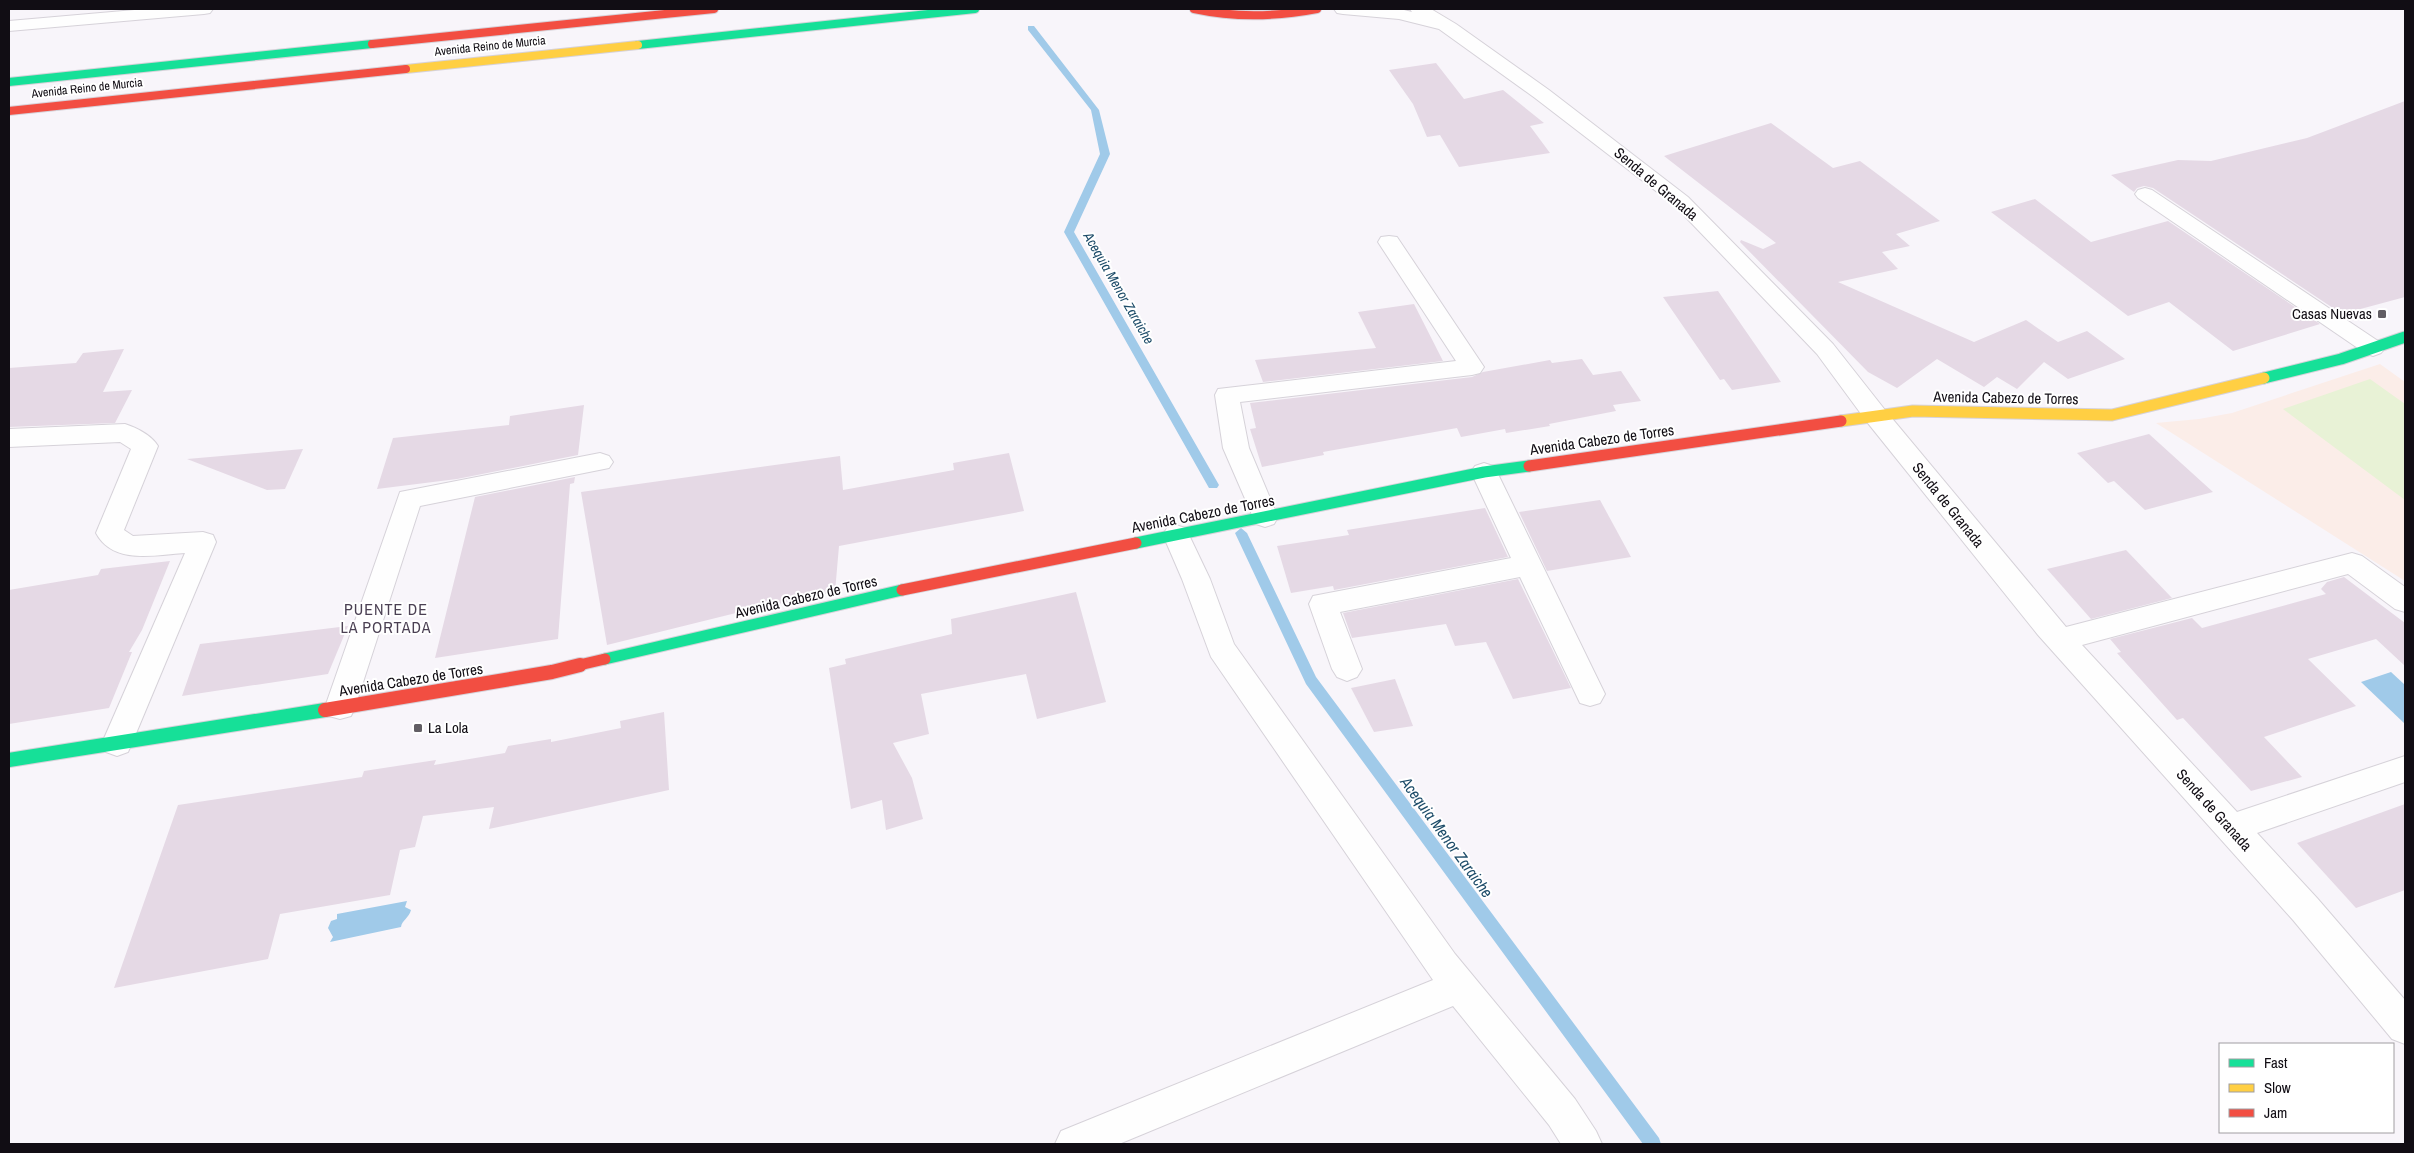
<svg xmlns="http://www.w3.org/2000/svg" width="2414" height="1153" viewBox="0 0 2414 1153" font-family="'Archivo Narrow',sans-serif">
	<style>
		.education { fill: #fbede8 }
		.green { fill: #e8f2d6 }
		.water { fill: #a0cae9 }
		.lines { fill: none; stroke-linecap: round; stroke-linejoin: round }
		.stream { fill: #a0cae9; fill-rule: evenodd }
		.building { fill: #e5d9e5 }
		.street-casing { stroke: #d6d2d9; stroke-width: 2 }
		.fast-far2-casing { stroke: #d6d2d9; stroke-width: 10 }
		.fast-far1-casing { stroke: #d6d2d9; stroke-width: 13 }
		.fast-casing { stroke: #d6d2d9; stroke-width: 16 }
		.slow-far1-casing { stroke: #d6d2d9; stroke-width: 10 }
		.slow-casing { stroke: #d6d2d9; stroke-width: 13 }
		.jam-far2-casing { stroke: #d6d2d9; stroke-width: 10 }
		.jam-far1-casing { stroke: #d6d2d9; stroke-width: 13 }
		.jam-casing { stroke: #d6d2d9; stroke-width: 16 }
		.street { fill: #fefefe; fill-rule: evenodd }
		.fast-far2 { stroke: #16e098; stroke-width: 8 }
		.fast-far1 { stroke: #16e098; stroke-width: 11 }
		.fast { stroke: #16e098; stroke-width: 14 }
		.slow-far1 { stroke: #ffcf43; stroke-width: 8 }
		.slow { stroke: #ffcf43; stroke-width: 11 }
		.jam-far2 { stroke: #f24e42; stroke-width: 8 }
		.jam-far1 { stroke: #f24e42; stroke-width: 11 }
		.jam { stroke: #f24e42; stroke-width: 14 }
		.poi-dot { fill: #625e64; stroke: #fff; stroke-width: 2 }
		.labels { text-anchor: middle; stroke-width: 4; stroke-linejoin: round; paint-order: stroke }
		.far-street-label { font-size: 12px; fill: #110d14; stroke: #fff }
		.far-water-label { font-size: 14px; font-style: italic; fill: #1d4c69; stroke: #fff }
		.street-label { font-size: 15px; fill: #110d14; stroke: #fff }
		.poi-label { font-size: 15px; fill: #110d14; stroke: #fff; text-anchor: end }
		.neighbourhood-label { font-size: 16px; letter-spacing: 1px; fill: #4b4053; stroke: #fff }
		.water-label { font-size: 16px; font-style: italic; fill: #1d4c69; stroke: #fff }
	</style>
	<rect width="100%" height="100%" fill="#f8f5fa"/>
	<polygon class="education" points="2380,364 2405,382 2405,581 2156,423 2199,419 2232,413"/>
	<polygon class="green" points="2370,379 2405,404 2405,500 2283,409"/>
	<g class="water">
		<polygon points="2391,672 2405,685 2405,724 2361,682"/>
		<path d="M407,901l-2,6 6,3c-2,8 -9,10 -10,17l-71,15 3,-5 -5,-9 3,-7 6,-2v-5z"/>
	</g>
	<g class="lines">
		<g class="stream">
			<polygon points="1028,26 1034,26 1099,110 1110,154 1074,232 1219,485 1217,488 1209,488 1064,232 1100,154 1091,110 1028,30"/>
			<polygon points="1241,528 1247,533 1316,677 1659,1138 1661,1144 1643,1144 1306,684 1235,533"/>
		</g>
	</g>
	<g class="building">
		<polygon points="1436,63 1464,99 1503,90 1544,123 1530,126 1550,153 1459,167 1440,135 1427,137 1413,104 1389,70"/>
		<polygon points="2405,101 2405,297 2342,314 2153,188 2144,186 2137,188 2134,192 2111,175 2178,160 2211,161 2307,138"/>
		<polygon points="1771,123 1833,168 1860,161 1940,221 1896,234 1910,246 1882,252 1898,269 1838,282 1974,342 2026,320 2058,342 2087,331 2125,359 2068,379 2044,362 2017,389 1997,377 1984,387 1937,359 1897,388 1868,372 1740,242 1741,240 1763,249 1776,243 1664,156"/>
		<polygon points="2035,199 2091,242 2168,221 2320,324 2233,351 2169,302 2128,316 1991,212"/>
		<polygon points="1718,291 1781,382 1732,390 1724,379 1720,380 1663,297"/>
		<polygon points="1414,304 1443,361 1263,382 1255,360 1376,348 1358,312"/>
		<polygon points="124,349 103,392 132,390 115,423 9,427 9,368 76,363 83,353"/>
		<polygon points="1582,359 1593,375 1621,371 1641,401 1613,405 1616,411 1549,424 1550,426 1506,433 1505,429 1461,437 1457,428 1323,452 1324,455 1262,467 1250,429 1256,428 1250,403 1472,377 1483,372 1550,360 1552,363"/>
		<polygon points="584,405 578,455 457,479 377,489 393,438 509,425 510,416"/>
		<polygon points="2149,434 2213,492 2145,510 2114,481 2108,483 2077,453"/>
		<polygon points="303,449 285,489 267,490 187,459"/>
		<polygon points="1009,453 1024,511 839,546 835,592 744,611 607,645 581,492 840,456 843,490 954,470 953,463"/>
		<polygon points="575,477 574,483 570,484 558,639 435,658 475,497"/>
		<polygon points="1600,500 1631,557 1547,571 1519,512"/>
		<polygon points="1485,508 1508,557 1334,590 1333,586 1291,593 1277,546 1349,535 1347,530"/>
		<polygon points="2126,550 2172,598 2091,619 2047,569"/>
		<polygon points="170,561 142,630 129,652 132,652 109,708 9,724 9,590 98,575 101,569"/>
		<polygon points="2344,577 2405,623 2405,666 2376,639 2308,659 2356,706 2264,737 2302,777 2251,791 2183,718 2177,720 2117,653 2121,652 2110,639 2192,618 2202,628 2326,594 2321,589 2327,582"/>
		<polygon points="1518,579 1571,688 1513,699 1486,642 1455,646 1446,624 1352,638 1343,613"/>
		<polygon points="1076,592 1106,702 1037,719 1026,674 921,694 929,734 893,743 912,778 923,819 886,830 882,800 851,809 829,668 846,664 845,659 952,634 951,619"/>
		<polygon points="348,626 328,674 182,696 200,644"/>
		<polygon points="1395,679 1413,726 1374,732 1351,688"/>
		<polygon points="664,712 669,790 489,829 494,807 423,816 415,847 400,850 390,895 280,914 268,959 114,988 178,805 362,777 364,771 436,760 434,765 505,753 508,746 551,739 551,742 621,728 620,721"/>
		<polygon points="2405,804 2405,890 2356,908 2297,843"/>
	</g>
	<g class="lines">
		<g class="street-casing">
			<g id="street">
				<polygon points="146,9 213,9 210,13 204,14 9,31 9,21"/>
				<polygon points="1334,9 1400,9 1412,12 1410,9 1431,9 1456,24 1549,90 1688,197 1833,344 1885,410 2066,627 2352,553 2362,556 2405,587 2405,612 2395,609 2348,574 2082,645 2237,812 2405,756 2405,782 2257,833 2317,898 2405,1000 2405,1044 2392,1039 2293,920 2038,635 1867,422 1817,354 1674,205 1535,98 1439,29 1399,19 1343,14 1337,13"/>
				<polygon points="2145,188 2152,190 2381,343 2385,348 2381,353 2373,356 2365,353 2138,198 2135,194 2138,190"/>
				<polygon points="1389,236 1397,237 1484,367 1480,373 1472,375 1240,402 1249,448 1278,517 1274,524 1265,527 1256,524 1223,448 1215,395 1218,389 1456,361 1378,242 1381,237"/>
				<path d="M125,424c12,4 26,11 33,22l-34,84 9,6 70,-4 10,3 3,7 -84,201 -4,9 -11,4 -11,-4 -4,-9 83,-190c-30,2 -72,12 -89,-20l35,-84 -11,-7 -111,5v-18z"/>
				<polygon points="600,453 609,456 613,462 609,468 420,506 355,707 351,716 340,719 329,716 325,707 400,492"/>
				<polygon points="1484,463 1493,466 1497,472 1605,694 1600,703 1590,706 1580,703 1520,577 1340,612 1362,669 1357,677 1347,681 1337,677 1332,669 1309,604 1313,596 1511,558 1471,472 1475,466"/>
				<polygon points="1176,525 1185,528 1189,535 1210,579 1234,644 1455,954 1575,1099 1596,1131 1602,1144 1561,1144 1549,1125 1453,1006 1119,1144 1055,1144 1061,1131 1433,980 1211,657 1182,579 1163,535 1167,528"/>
			</g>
		</g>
		<g class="fast-far2-casing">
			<g id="fast-far2">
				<polyline points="638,45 975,9"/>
				<polyline points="9,82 372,44"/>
			</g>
		</g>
		<g class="fast-far1-casing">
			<g id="fast-far1">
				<polyline points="2264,378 2341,359 2405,337"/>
				<polyline points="1136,543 1484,472 1529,466"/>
				<polyline points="605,659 902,590"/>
			</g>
		</g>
		<g class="fast-casing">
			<polyline id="fast" points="9,760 325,710"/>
		</g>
		<g class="slow-far1-casing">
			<polyline id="slow-far1" points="406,69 638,45"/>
		</g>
		<g class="slow-casing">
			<polyline id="slow" points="1841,421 1913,411 2112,415 2264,378"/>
		</g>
		<g class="jam-far2-casing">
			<g id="jam-far2">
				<path d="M1194,9c42,9 81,8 123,0"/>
				<polyline points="372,44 714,9"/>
				<polyline points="9,111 406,69"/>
			</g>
		</g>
		<g class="jam-far1-casing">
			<g id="jam-far1">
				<polyline points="1529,466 1841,421"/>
				<polyline points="902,590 1136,543"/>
				<polyline points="575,666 605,659"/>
			</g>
		</g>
		<g class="jam-casing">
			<polyline id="jam" points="325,710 552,672 580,665"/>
		</g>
		<use href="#street" class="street"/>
		<use href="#fast-far2" class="fast-far2"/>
		<use href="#fast-far1" class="fast-far1"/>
		<use href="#fast" class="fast"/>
		<use href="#slow-far1" class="slow-far1"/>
		<use href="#slow" class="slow"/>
		<use href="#jam-far2" class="jam-far2"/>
		<use href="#jam-far1" class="jam-far1"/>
		<use href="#jam" class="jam"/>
	</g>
	<g class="poi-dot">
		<rect x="2377" y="309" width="10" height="10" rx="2.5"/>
		<rect x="413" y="723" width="10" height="10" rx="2.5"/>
	</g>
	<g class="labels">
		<g class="far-street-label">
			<text transform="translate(490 46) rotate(-6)" y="4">Avenida Reino de Murcia</text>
			<text transform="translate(87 88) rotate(-6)" y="4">Avenida Reino de Murcia</text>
		</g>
		<g class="far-water-label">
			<text transform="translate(1119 288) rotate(60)" y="5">Acequia Menor Zaraiche</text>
		</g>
		<g class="street-label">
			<text transform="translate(1656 184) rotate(40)" y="5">Senda de Granada</text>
			<text transform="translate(2006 398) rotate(1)" y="5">Avenida Cabezo de Torres</text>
			<text transform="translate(1602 440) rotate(-8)" y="5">Avenida Cabezo de Torres</text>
			<text transform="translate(1948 505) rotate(51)" y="5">Senda de Granada</text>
			<text transform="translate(1203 514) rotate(-11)" y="5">Avenida Cabezo de Torres</text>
			<text transform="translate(806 597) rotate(-13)" y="5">Avenida Cabezo de Torres</text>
			<text transform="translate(411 680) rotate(-9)" y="5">Avenida Cabezo de Torres</text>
			<text transform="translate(2214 810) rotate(48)" y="5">Senda de Granada</text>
		</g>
		<g class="poi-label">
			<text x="2372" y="319">Casas Nuevas</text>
			<text x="428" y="733" text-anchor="start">La Lola</text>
		</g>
		<g class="neighbourhood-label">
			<text x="386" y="615">PUENTE DE<tspan x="386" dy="18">LA PORTADA</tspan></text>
		</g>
		<g class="water-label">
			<text transform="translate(1447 837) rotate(54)" y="6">Acequia Menor Zaraiche</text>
		</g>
	</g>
	<rect width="2414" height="1153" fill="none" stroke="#110d14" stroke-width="20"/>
	<rect x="2219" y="1043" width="175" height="90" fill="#ffffff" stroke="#a09ea1"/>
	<rect x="2229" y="1059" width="25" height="8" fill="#16e098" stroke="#a09ea1"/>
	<text x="2264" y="1068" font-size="15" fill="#110d14">Fast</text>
	<rect x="2229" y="1084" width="25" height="8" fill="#ffcf43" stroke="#a09ea1"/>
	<text x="2264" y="1093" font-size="15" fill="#110d14">Slow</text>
	<rect x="2229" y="1109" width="25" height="8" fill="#f24e42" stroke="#a09ea1"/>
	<text x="2264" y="1118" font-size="15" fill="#110d14">Jam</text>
</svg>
